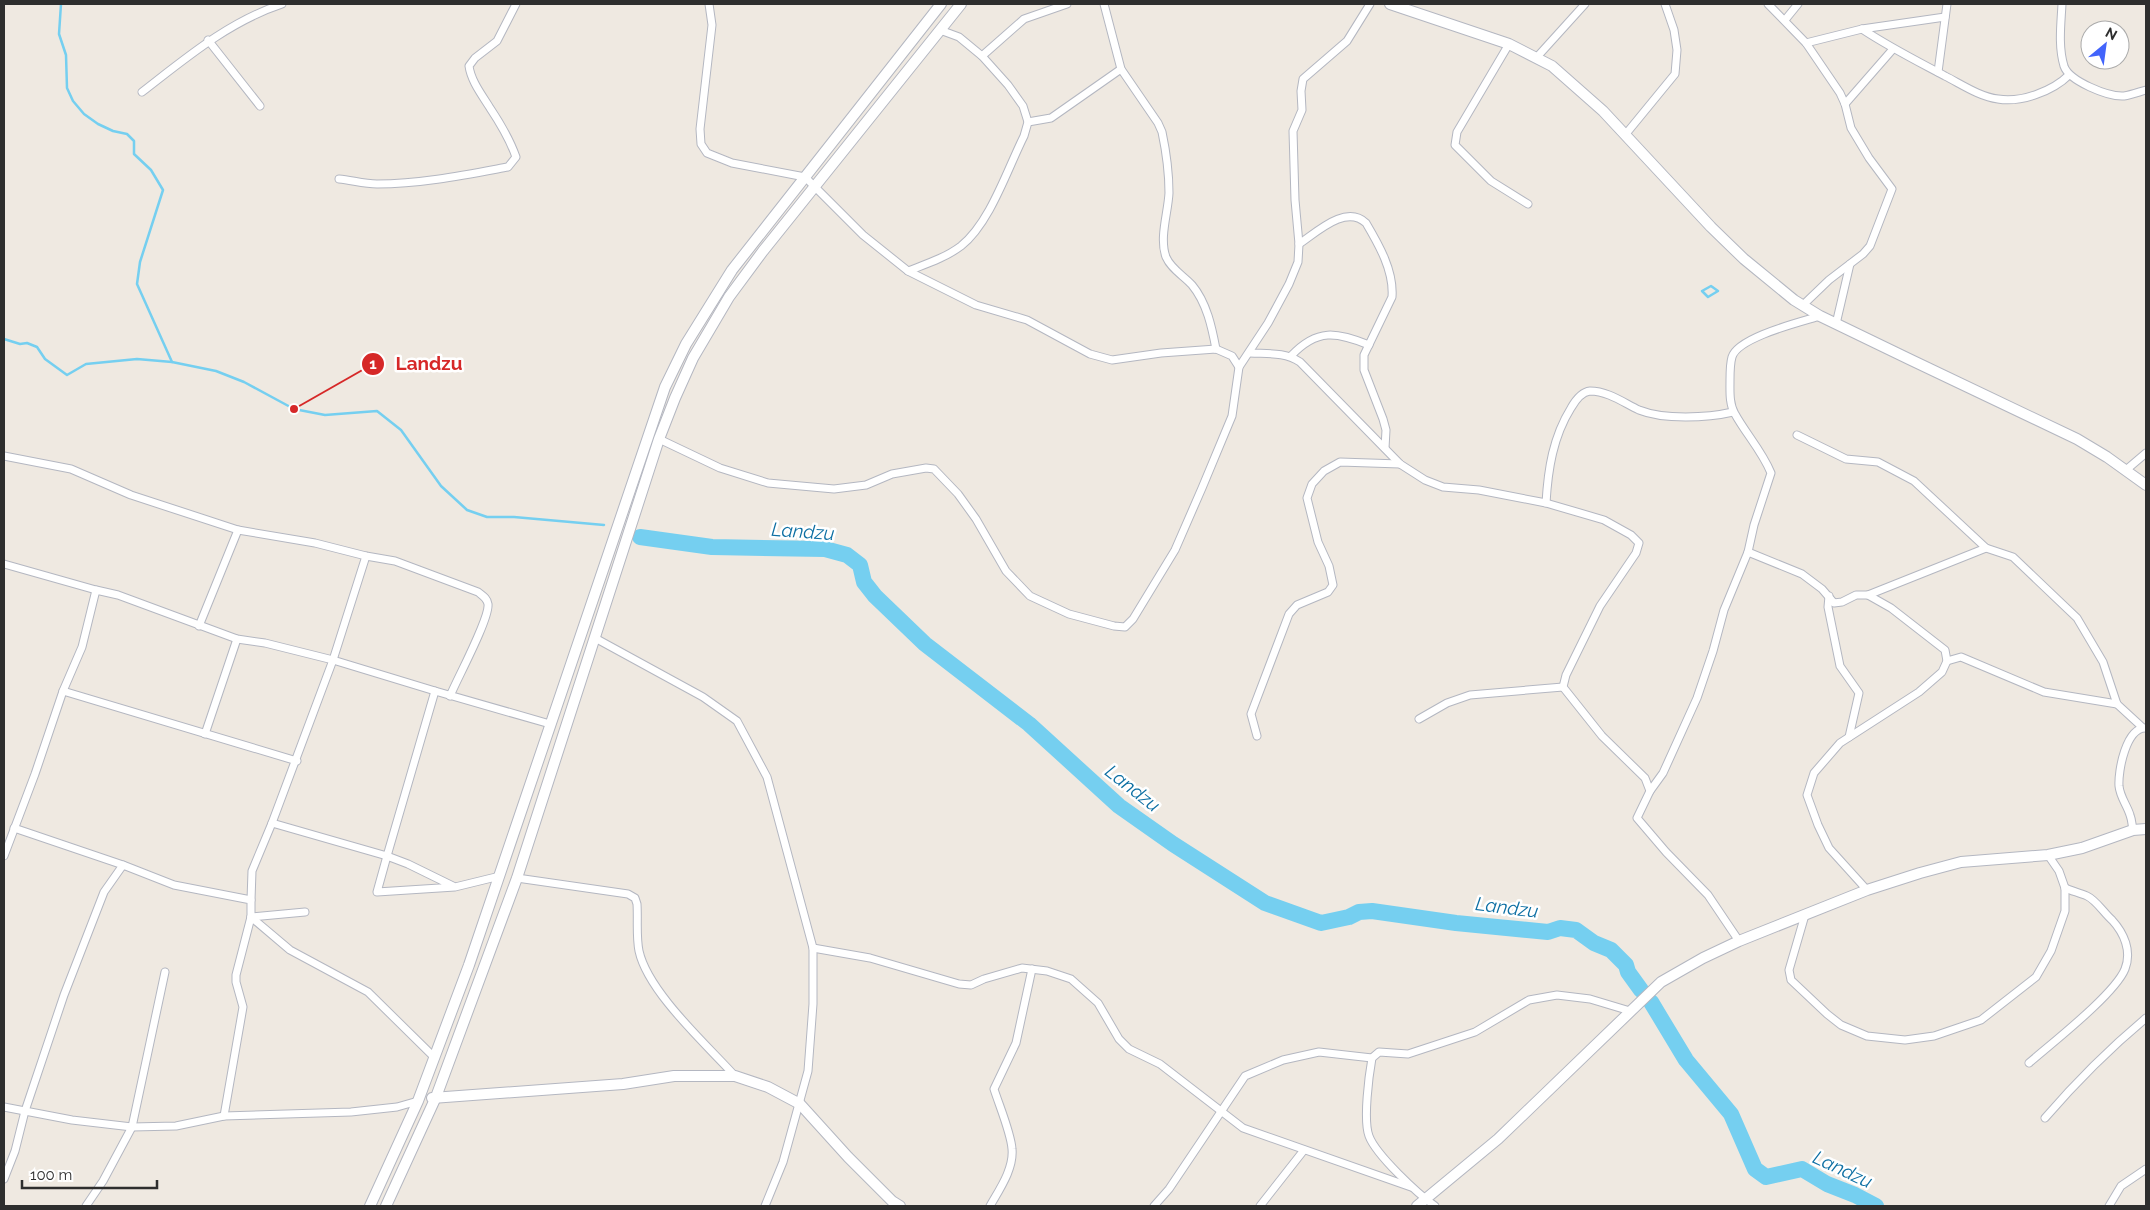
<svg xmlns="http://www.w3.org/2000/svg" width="2150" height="1210" viewBox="0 0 2150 1210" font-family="Raleway,sans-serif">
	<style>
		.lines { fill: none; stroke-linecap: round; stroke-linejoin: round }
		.stream { stroke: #75cff0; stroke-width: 2.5 }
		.river { stroke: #75cff0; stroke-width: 16 }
		.street-casing { stroke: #b4b7c1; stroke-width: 9 }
		.secondary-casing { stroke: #b4b7c1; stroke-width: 12 }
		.street { stroke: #fff; stroke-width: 7 }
		.secondary { stroke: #fff; stroke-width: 10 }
		.labels { text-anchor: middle; stroke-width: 5; stroke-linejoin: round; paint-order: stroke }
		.water-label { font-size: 19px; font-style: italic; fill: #0d6fa3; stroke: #fff }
		.leader { fill: none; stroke: #d62828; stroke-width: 2 }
		.callout-dot { fill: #d62828; stroke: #fff; stroke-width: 2 }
		.mark-label { font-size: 15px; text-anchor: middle; font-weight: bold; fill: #fff }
		.callout-label { font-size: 19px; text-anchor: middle; font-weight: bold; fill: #d62828; stroke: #fff; stroke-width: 5; stroke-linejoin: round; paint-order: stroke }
	</style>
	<rect width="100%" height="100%" fill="#efe9e1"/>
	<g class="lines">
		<g class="stream">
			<polyline points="61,4 59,34 66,55 67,88 73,101 84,114 98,124 113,131 127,134 134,141 134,154 151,170 163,190 140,262 137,284 172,362"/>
			<polygon points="1711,286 1718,291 1708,297 1702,291"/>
			<polyline points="4,339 20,344 27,343 37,347 45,359 67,375 86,364 137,359 172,362 216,371 244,382 294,409 325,415 377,411 401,430 441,486 467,510 487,517 514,517 604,525"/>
		</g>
		<g class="river">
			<polyline points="640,537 712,547 825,549 847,555 860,565 864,582 875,596 925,644 1029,724 1119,806 1173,844 1265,903 1321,923 1349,917 1359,912 1372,911 1456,923 1548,932 1560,928 1576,930 1594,943 1611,950 1626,965 1628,972 1641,990"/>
			<polyline points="1651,1002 1686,1060 1731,1114 1755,1169 1766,1177 1802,1169 1827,1184 1855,1195 1876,1206"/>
		</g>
		<g class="street-casing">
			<g id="street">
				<polyline points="709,4 712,25 700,129 701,144 707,153 732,163 805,177 863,235 908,271 976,305 1027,320 1090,354 1112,360 1161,353 1216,349 1232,356 1239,367"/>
				<path d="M1104,4l17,65 37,54 4,9c4,19 7,41 7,61 -1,20 -10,45 -3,64 5,12 18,19 26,28 15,18 20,43 24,64"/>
				<polyline points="1768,4 1806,43 1840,93 1845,104 1851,128 1869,158 1892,189 1870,246 1863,254 1829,280 1803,305"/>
				<path d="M2062,4c-1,20 -4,42 2,62 5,15 44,31 60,30 7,-1 15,-4 22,-6"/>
				<polyline points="1785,20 1798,4"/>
				<path d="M1862,29c27,18 55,32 83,47 16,8 35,21 53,23 23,4 55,-8 71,-24"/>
				<polyline points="208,40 260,106"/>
				<polyline points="1806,43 1862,29 1945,17"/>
				<polyline points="1509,44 1457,132 1455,145 1491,181 1528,204"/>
				<polyline points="982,56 1024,19 1067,4"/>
				<polyline points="1537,57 1585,4"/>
				<polyline points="1938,72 1947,4"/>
				<path d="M142,92c44,-34 86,-70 140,-88"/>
				<polyline points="1845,104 1893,49"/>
				<polyline points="1028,122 1051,118 1121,69"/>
				<polyline points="1625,135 1675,74 1677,50 1674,30 1665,4"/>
				<path d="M339,179c12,1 25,5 38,5 44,0 88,-9 131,-17l8,-10c-6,-17 -16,-34 -26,-49 -8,-13 -19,-27 -21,-42l6,-8 22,-17 19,-37"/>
				<path d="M1299,244c18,-12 47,-40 67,-21 13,22 28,48 26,74l-28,58v15l19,49 3,11 -1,18"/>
				<path d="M908,271c18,-7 37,-13 53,-25 29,-23 46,-76 63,-110l4,-14 -5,-16 -15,-21 -26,-29 -23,-19 -19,-7"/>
				<polyline points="1836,324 1850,264"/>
				<path d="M1250,353c18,1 35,-1 50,9l100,102 25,16 18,7 36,3 67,13 58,17 27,15 8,8 -3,10 -36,53 -34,69 -3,12 39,49 43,42 5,13 -13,27 29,34 42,43 31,46"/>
				<path d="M1291,356c26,-28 46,-24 78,-11"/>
				<polyline points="1797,435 1846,459 1878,462 1914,481 1986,548 2013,557 2077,618 2103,662 2117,704 2142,727"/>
				<polyline points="659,439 720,468 768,483 834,489 866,485 892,474 926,468 934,469 958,494 976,519 1006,571 1030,596 1069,614 1114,626 1125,627 1133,619 1175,550 1202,488 1232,416 1239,367 1268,323 1289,284 1298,262 1299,244 1295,200 1293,131 1302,110 1301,91 1303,79 1347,41 1370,4"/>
				<path d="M4,456l67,13 60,26 107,35 77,13 51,13 29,5 83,31c5,4 9,6 10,12 2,14 -31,75 -38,92"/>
				<polyline points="2126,470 2146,453"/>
				<path d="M1546,503c2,-34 7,-66 25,-95 4,-7 10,-16 19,-17 18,0 34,12 49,19 25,10 68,8 94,2"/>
				<polyline points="1748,552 1802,574 1822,589 1834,603 1842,602 1856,595 1868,595 1891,608 1945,650 1947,661 1942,672 1919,692 1840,743 1814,773 1807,795 1818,825 1829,848 1867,890"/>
				<polyline points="4,564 96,590"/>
				<polyline points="1868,595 1986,548"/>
				<polyline points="1829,596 1828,607 1840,666 1859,693 1849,737"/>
				<polyline points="199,626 238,530"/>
				<polyline points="595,638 703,697 737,721 767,777 813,948 813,1004 808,1071 783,1162 765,1206"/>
				<polyline points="1947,661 1961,657 2044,692 2117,704"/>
				<polyline points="1419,719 1447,703 1470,695 1563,687"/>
				<polyline points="205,734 237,639"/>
				<polyline points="1257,736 1251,714 1289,614 1297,605 1328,592 1333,585 1329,566 1318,542 1307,498 1312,484 1324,471 1340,462 1400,464"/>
				<polyline points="297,761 63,691 82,647 96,590 118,595 237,639 265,643 333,660 366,556"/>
				<path d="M1650,791l13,-18 34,-75 16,-47 11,-41 24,-58 6,-27 17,-52c-9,-22 -25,-39 -36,-59 -6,-10 -5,-23 -5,-34 0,-7 0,-16 2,-23 6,-20 69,-35 88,-41"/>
				<polyline points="272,823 333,660 435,691"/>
				<polyline points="14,828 123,865"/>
				<path d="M2133,830c-1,-5 -1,-10 -3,-15 -3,-10 -10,-18 -11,-29 -1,-15 7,-59 27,-58"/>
				<polyline points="4,856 35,774 63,691"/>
				<path d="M517,878l111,16 7,4 2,6c1,15 -1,32 2,47 9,41 67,93 96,125"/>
				<polyline points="455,887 377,892 387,856 408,864 455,887 500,876"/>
				<polyline points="251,900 252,871 272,823 387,856 435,691 550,724"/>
				<polyline points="1805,915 1789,970 1791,980 1827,1014 1841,1025 1867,1036 1905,1040 1934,1036 1981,1020 2036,977 2051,951 2065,911 2065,888 2059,871 2048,855"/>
				<polyline points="251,917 290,950 368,992 435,1058"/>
				<polyline points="251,917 305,912"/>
				<polyline points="813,948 870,958 959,984 971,985 984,979 1022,968 1047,971 1071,979 1098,1003 1119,1039 1129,1049 1160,1064 1243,1128 1411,1187"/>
				<path d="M2029,1063c23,-20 86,-69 96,-94 7,-18 -1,-36 -13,-49 -8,-7 -16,-20 -25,-24 -7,-3 -15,-5 -22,-8"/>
				<polyline points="4,1107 72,1120 132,1127 176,1126 224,1116 351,1112 397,1107 418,1101"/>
				<path d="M2045,1118c31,-36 64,-69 101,-100"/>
				<polyline points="4,1179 15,1151 25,1111 64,995 104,892 123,865 174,885 251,900 251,917 236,975 236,982 243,1007 224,1116"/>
				<polyline points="86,1206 103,1181 132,1127 165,972"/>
				<path d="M990,1206c9,-16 24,-37 22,-57 -1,-16 -13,-44 -18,-60l22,-46 16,-74"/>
				<polyline points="1154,1206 1169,1189 1245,1076 1283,1060 1319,1052 1372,1058"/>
				<polyline points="1260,1206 1304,1150"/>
				<path d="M1435,1206c-17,-12 -59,-51 -66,-70 -6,-16 0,-61 3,-78l7,-6 29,2 67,-22 54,-32 28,-5 33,4 40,12"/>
				<polyline points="2109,1206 2121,1186 2146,1169"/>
			</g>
		</g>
		<g class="secondary-casing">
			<g id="secondary">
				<polyline points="1390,4 1509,44 1552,66 1603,111 1711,227 1744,259 1794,300 1820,316 1909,359 2077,439 2107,457 2146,485"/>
				<polyline points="432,1098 623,1084 674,1076 735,1076 768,1087 800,1104 848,1157 892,1201 900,1206"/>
				<polyline points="370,1206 418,1101 469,965 665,387 686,344 732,270 941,4"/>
				<polyline points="386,1206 436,1097 517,878 659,439 675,398 693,358 729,297 763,251 961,4"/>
				<polyline points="1417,1206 1498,1139 1661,982 1703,958 1739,941 1867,890 1920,873 1961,862 2048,855 2082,848 2133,830 2146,829"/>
			</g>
		</g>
		<use href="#street" class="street"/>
		<use href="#secondary" class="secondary"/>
	</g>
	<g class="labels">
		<g class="water-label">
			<text transform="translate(803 531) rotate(4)" y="7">Landzu</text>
			<text transform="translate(1133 788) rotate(38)" y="7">Landzu</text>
			<text transform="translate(1507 907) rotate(7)" y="7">Landzu</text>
			<text transform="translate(1843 1169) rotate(25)" y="7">Landzu</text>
		</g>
	</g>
	<path class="leader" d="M294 409L373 364"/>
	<g class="callout-dot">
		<circle cx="294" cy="409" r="5"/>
		<circle cx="373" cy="364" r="12"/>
	</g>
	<g class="mark-label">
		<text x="373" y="369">1</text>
	</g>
	<g class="callout-label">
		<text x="429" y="370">Landzu</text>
	</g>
	<rect width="2150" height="1210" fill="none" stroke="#2e2e2e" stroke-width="10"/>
	<g transform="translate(2105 45) rotate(29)"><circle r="24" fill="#ffffff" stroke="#ababab"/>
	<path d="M0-4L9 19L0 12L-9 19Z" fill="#4264fb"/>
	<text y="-8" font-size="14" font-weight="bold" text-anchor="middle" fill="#2e2e2e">N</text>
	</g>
	<path d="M22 1180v8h135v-8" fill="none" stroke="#2e2e2e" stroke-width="2.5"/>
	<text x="30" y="1180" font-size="15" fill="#2e2e2e" stroke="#ffffff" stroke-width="4" paint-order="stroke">100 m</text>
</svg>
